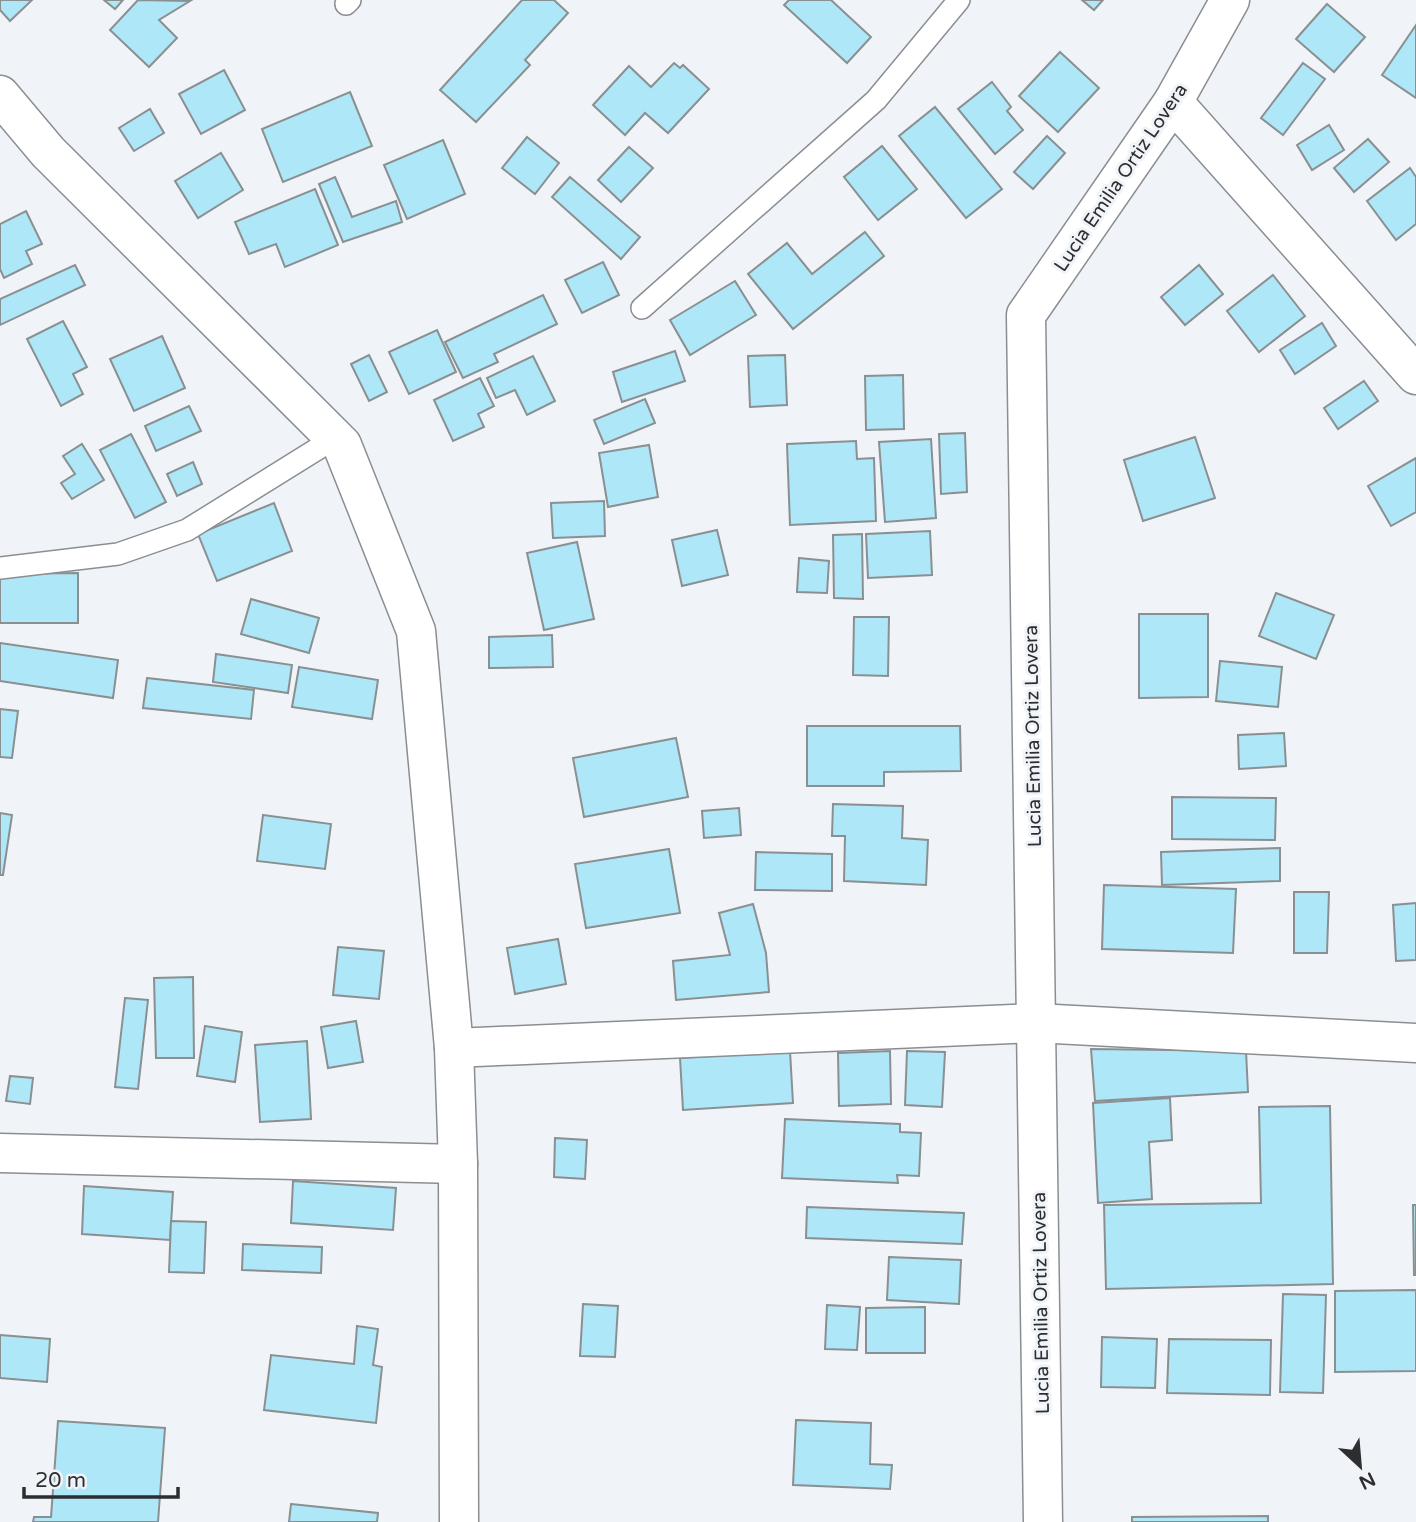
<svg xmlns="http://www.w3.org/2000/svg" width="1416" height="1522" viewBox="0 0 1416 1522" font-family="'Varela Round',sans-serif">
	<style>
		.building { fill: #aee7f8; stroke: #8a9092; stroke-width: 2 }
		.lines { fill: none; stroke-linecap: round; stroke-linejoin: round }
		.service-casing { stroke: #8a8e92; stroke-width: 24 }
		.minor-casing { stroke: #8a8e92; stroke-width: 41 }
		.service { stroke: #fff; stroke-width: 21 }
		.minor { stroke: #fff; stroke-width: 38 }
		.labels { text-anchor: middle; stroke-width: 6; stroke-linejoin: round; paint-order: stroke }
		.street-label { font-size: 19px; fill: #2d2e30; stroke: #f0f4f8 }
	</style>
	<rect width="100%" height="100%" fill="#f0f4f8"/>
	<g class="building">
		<polygon points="0,0 32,0 10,21 0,10"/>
		<polygon points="104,0 123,0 115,9"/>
		<polygon points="138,0 190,1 159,20 177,38 149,67 110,30"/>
		<polygon points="522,0 554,0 568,13 525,60 530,65 476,122 440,90"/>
		<polygon points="789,0 831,0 871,37 847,63 784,5"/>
		<polygon points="1082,0 1103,0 1094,10"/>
		<polygon points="1327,4 1365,37 1334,72 1296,39"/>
		<polygon points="1416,25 1416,98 1382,75"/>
		<polygon points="1060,52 1099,88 1058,132 1019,96"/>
		<polygon points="674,63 680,68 683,65 709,89 668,133 645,113 625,135 593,105 629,66 651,87"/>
		<polygon points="1303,63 1325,79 1283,135 1261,118"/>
		<polygon points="224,70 245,110 201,134 179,94"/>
		<polygon points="992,82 1011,107 1007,111 1023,130 995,154 958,109"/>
		<polygon points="350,92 372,146 283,182 262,129"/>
		<polygon points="935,107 1002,189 966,218 899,136"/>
		<polygon points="150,109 164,133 134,151 119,128"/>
		<polygon points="1329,125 1344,150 1312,170 1297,145"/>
		<polygon points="1047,136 1065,153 1033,189 1014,172"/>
		<polygon points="527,137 559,163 535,194 502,168"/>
		<polygon points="1368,139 1389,162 1354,192 1334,168"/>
		<polygon points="443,140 465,194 407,219 384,165"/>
		<polygon points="882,146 917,189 878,220 844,177"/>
		<polygon points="629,147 653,168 621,202 598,180"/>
		<polygon points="221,153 243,190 198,218 175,181"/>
		<polygon points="1410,168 1416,177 1416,224 1396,240 1367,201"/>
		<polygon points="335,177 352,217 396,201 402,222 343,242 319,184"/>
		<polygon points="570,177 640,237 621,259 552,197"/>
		<polygon points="315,189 338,245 285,267 276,244 249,254 235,222"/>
		<polygon points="26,211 42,244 26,251 32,264 4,278 0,269 0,224"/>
		<polygon points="865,232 884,256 793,329 748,274 787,243 812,274"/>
		<polygon points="603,262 619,295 582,313 565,280"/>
		<polygon points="75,265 85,285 0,325 0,299"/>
		<polygon points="1199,265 1223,294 1185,325 1161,297"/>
		<polygon points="1273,275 1305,316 1259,352 1227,311"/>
		<polygon points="735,281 756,315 690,355 670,320"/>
		<polygon points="543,295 557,324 494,354 498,362 463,378 445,342"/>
		<polygon points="63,321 87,367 73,374 83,394 61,406 27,339"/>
		<polygon points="1322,323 1336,346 1295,374 1280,350"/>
		<polygon points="437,330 456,372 409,394 389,352"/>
		<polygon points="162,336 185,388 134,411 110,359"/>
		<polygon points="675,351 685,381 622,402 613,372"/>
		<polygon points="369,355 387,392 369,401 351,364"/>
		<polygon points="785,355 787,405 750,407 748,356"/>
		<polygon points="533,356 555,401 527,415 515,390 496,398 487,378"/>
		<polygon points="903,375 904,429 866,430 865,376"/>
		<polygon points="480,378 494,406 478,414 484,427 453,441 434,400"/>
		<polygon points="1364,381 1378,401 1338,429 1324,408"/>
		<polygon points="645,399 655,423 604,444 594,420"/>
		<polygon points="189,406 201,431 156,451 145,426"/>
		<polygon points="965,433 967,492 941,494 939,434"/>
		<polygon points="131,434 166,502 135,518 100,450"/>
		<polygon points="1195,437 1215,498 1143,521 1124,460"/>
		<polygon points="931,439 936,518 885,522 879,442"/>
		<polygon points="856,441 857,459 874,458 876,521 790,525 787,444"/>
		<polygon points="82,444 104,480 72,499 61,483 75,474 63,456"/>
		<polygon points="649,445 658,497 608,507 599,453"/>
		<polygon points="1416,458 1416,512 1391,526 1368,486"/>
		<polygon points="193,462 202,484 177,496 167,474"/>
		<polygon points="604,501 605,536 553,538 551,503"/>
		<polygon points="274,503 292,551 217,581 198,534"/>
		<polygon points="717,530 728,575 682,586 672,540"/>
		<polygon points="930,531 932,575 868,578 866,534"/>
		<polygon points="862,534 863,599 834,598 833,535"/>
		<polygon points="577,542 594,619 544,630 527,553"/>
		<polygon points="799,558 829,561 827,593 797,592"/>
		<polygon points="78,573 78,623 0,623 0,574"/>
		<polygon points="1276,593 1334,615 1316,659 1259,636"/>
		<polygon points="251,599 319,618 309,653 241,634"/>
		<polygon points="1139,614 1208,614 1208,697 1139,698"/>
		<polygon points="854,617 889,617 888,676 853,675"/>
		<polygon points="552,635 553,667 489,668 489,637"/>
		<polygon points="0,643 118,660 113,698 0,681"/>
		<polygon points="216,654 292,665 288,693 213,682"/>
		<polygon points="1220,661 1282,667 1278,707 1216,701"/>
		<polygon points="299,667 378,680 372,719 292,707"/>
		<polygon points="147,678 254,690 251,719 143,708"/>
		<polygon points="0,709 18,711 12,758 0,757"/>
		<polygon points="807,726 960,726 961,771 884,772 884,786 807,786"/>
		<polygon points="1284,733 1286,766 1239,769 1238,735"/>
		<polygon points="676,738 688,797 584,817 573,758"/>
		<polygon points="1172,797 1276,798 1275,840 1172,839"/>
		<polygon points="833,804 903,806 902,838 928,840 926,885 844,881 845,836 832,836"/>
		<polygon points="739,808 741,835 704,838 702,811"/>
		<polygon points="0,813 12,815 3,875 0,875"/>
		<polygon points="263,815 331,824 325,869 257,861"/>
		<polygon points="1280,848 1280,881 1162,885 1161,852"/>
		<polygon points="669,849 680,913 586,928 575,864"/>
		<polygon points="756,852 832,854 832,891 755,890"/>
		<polygon points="1104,885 1236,889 1233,953 1102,949"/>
		<polygon points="1294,892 1329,892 1327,953 1294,953"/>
		<polygon points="1416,903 1416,960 1396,961 1393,905"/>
		<polygon points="753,904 766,953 769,992 676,1000 673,961 730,955 719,913"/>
		<polygon points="558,939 566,984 515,994 507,948"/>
		<polygon points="338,947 384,951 379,999 333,995"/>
		<polygon points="193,977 194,1058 156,1058 154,978"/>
		<polygon points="125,998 148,1000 138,1089 115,1087"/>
		<polygon points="356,1021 363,1062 328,1068 321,1027"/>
		<polygon points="205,1026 242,1032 235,1082 197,1076"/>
		<polygon points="307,1041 311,1119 260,1122 255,1045"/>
		<polygon points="1091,1049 1246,1051 1248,1092 1095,1101"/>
		<polygon points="790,1051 793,1103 683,1110 680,1058"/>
		<polygon points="890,1051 891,1104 839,1106 838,1053"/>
		<polygon points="907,1051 945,1052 942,1107 905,1105"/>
		<polygon points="10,1076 33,1078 30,1104 6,1101"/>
		<polygon points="1170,1098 1172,1140 1149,1142 1152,1199 1098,1203 1093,1103"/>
		<polygon points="1330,1106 1333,1284 1106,1289 1104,1205 1261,1203 1259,1107"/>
		<polygon points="785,1119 900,1124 900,1132 921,1133 919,1176 897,1175 898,1183 782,1178"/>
		<polygon points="555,1138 587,1140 585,1179 554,1177"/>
		<polygon points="293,1181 396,1188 393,1230 291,1223"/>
		<polygon points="84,1186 173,1192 170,1240 82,1234"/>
		<polygon points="1413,1205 1416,1205 1416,1275 1414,1275"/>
		<polygon points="807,1207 964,1213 962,1244 806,1238"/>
		<polygon points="171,1221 206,1222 204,1273 169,1272"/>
		<polygon points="243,1244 322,1247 321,1273 242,1270"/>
		<polygon points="889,1257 961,1260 959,1304 887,1300"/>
		<polygon points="1416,1290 1416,1371 1335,1372 1335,1291"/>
		<polygon points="1283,1294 1326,1295 1323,1393 1280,1392"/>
		<polygon points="583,1304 618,1306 615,1357 580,1356"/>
		<polygon points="827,1305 860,1307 857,1350 825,1349"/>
		<polygon points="925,1307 925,1353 866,1353 866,1308"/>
		<polygon points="357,1326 378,1329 373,1365 382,1367 376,1423 264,1410 271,1355 354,1364"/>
		<polygon points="0,1335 50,1339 47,1382 0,1378"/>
		<polygon points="1102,1337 1157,1339 1155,1388 1101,1387"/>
		<polygon points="1169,1339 1271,1340 1270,1395 1167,1393"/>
		<polygon points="796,1420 871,1423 870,1464 892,1465 890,1489 793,1485"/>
		<polygon points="58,1421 165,1428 158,1522 33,1522 34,1517 51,1517"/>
		<polygon points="291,1504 378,1513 377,1522 289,1522"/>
		<polygon points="1268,1516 1268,1522 1132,1522 1132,1517"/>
	</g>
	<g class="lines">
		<g class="service-casing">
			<g id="service">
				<polyline points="346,4 350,0"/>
				<polyline points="642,308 876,100 959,0"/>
				<polyline points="0,568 118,554 187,530 335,438"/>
			</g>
		</g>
		<g class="minor-casing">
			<g id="minor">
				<polyline points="0,95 48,152 342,445 416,631 454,1048 458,1164 459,1522"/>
				<polyline points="1173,102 1416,375"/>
				<polyline points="454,1048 1036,1023 1416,1043"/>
				<polyline points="0,1153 458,1164"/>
				<polyline points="1043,1522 1026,315 1173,102 1230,0"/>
			</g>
		</g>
		<use href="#service" class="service"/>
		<use href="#minor" class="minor"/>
	</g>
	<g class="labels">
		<g class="street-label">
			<text transform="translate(1120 177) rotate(-56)" y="7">Lucia Emilia Ortiz Lovera</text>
			<text transform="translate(1032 736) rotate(-91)" y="7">Lucia Emilia Ortiz Lovera</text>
			<text transform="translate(1040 1303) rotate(-91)" y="7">Lucia Emilia Ortiz Lovera</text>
		</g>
	</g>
	<g transform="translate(1360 1466) rotate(154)" stroke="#f0f4f8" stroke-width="5" paint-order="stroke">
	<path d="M0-5L12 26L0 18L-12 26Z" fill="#2d2e30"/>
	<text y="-10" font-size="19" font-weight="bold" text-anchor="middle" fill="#2d2e30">N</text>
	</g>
	<path d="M24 1487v10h154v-10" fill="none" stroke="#2d2e30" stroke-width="3.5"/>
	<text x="35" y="1487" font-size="21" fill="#2d2e30" stroke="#f0f4f8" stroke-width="5" paint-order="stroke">20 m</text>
</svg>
